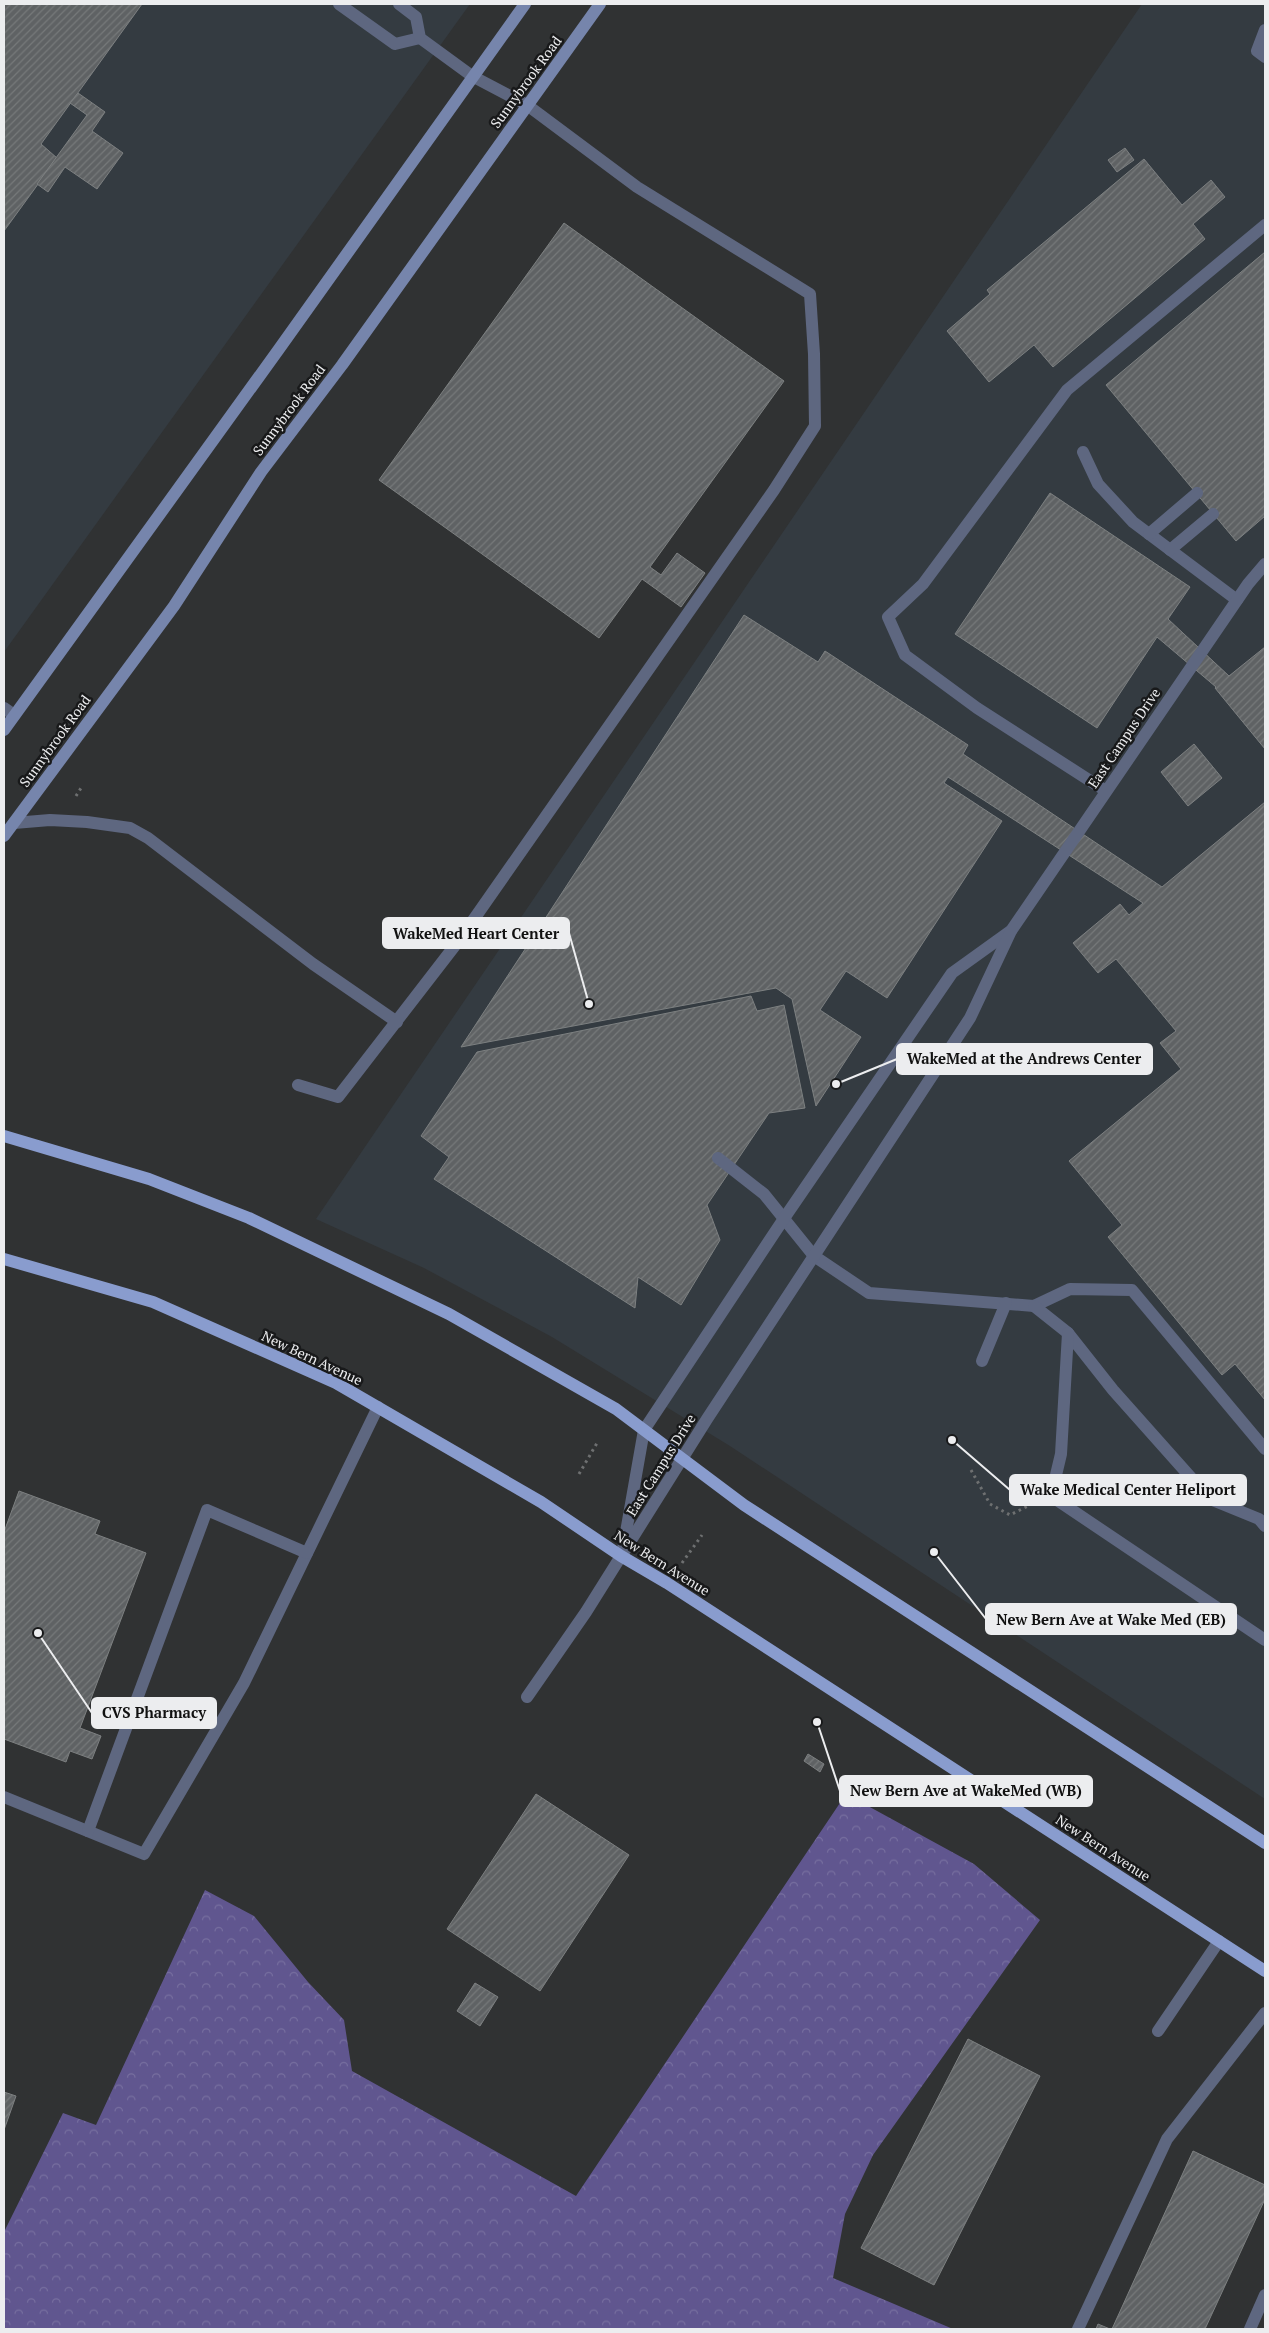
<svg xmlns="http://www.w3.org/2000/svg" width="1269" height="2333" viewBox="0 0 1269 2333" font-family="'PT Serif',serif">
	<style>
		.built { fill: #343b41 }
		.forest { fill: url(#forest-crowns) }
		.building { fill: url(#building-hatch); stroke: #7d8081 }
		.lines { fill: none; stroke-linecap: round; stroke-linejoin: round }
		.path { stroke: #6e7071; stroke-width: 3; stroke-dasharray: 2.5 4; stroke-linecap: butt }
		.service { stroke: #5e6780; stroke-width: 12 }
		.minor { stroke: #5e6780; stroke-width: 12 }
		.secondary { stroke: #7685ac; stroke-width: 12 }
		.primary { stroke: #899cce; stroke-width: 12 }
		.labels { text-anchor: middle; stroke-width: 5; stroke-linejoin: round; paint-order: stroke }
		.street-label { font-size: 14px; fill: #ecedef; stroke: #18191a }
		.leader { fill: none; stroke: #ecedef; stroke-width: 2 }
		.callout-dot { fill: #ecedef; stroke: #18191a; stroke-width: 2 }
		.callout { fill: #ecedef; stroke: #ecedef; stroke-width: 2 }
		.callout-label { font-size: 15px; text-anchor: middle; font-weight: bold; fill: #111 }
	</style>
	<defs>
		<pattern id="forest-crowns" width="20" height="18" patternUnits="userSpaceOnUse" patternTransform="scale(1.25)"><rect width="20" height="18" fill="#60568f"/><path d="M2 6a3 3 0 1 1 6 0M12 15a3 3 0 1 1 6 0" fill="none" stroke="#776f9f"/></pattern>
		<pattern id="building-hatch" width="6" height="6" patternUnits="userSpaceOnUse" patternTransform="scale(1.25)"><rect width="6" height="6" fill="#5f6264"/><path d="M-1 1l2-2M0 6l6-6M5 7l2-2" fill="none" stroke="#76797a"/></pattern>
	</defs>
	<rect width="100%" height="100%" fill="#303233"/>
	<g class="built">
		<polygon points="4,4 470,4 4,652"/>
		<polygon points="1142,4 1265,4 1265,1799 730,1446 552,1337 424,1268 316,1219"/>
	</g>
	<polygon class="forest" points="846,1794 974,1864 1040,1920 873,2155 845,2214 833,2278 953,2329 4,2329 4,2232 63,2113 96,2125 205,1890 254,1916 308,1982 344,2020 352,2071 576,2196"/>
	<g class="building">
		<polygon points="4,4 142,4 41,144 57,158 4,231"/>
		<polygon points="78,93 105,112 92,131 123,153 97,189 65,167 48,192 37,184 87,115 70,103"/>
		<polygon points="1125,148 1134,160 1117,172 1108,160"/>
		<polygon points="1144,159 1182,205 1211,180 1225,197 1193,224 1205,239 1053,367 1034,345 989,382 947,331 990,294 987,290"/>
		<polygon points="564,223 784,381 650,567 661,575 677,553 705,573 681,607 642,579 599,638 379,480"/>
		<polygon points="1265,252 1265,516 1236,541 1106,385"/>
		<polygon points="1050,493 1190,587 1168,619 1229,676 1265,647 1265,749 1215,688 1216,687 1157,637 1097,728 955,634"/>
		<polygon points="744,615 818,662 825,651 968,745 963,754 1162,887 1265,802 1265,1400 1235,1364 1222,1375 1108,1237 1122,1225 1069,1161 1181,1069 1160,1043 1176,1031 1116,959 1098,973 1073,943 1120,904 1129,915 1143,903 948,777 944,783 1002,821 887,998 846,971 820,1010 861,1037 816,1106 792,999 776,988 461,1047"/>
		<polygon points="1194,744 1222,778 1188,806 1161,772"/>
		<polygon points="751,996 757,1011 784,1005 805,1108 769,1113 707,1205 720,1240 681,1305 638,1277 635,1308 434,1179 449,1157 421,1136 477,1052"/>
		<polygon points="19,1491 100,1521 95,1534 146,1553 80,1728 101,1736 92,1759 70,1751 66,1762 4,1739 4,1532"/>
		<polygon points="808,1754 824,1764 820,1772 804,1761"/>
		<polygon points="536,1794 629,1855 540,1991 447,1929"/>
		<polygon points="475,1983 498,1997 480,2026 457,2011"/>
		<polygon points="968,2039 1040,2076 934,2285 861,2248"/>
		<polygon points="4,2092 16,2096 4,2130"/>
		<polygon points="1193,2151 1265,2185 1265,2199 1205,2329 1112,2329"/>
		<polygon points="1098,2324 1110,2329 1096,2329"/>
	</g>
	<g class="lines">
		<g class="path">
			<polyline points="76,796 81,788"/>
			<polyline points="971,1470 990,1504 1010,1515 1028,1506"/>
			<polyline points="579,1474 597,1443"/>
			<polyline points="682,1563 702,1535"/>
		</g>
		<g class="service">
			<polyline points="339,4 395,44 420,38"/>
			<polyline points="1265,30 1257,51 1265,57"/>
			<polyline points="1083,452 1098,484 1133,522 1237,600"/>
			<polyline points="1149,534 1197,493"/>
			<polyline points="1170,550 1213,514"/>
			<polyline points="1106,791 977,708 905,655 888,617 923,584 1067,390 1265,225"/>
			<polyline points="14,823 50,820 87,822 130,828 148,838 313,964 397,1022"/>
			<polyline points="298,1085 338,1097 460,939 774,490 815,426 814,354 810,294 637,187 527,105 472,76 420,38 416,17 399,4"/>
			<polyline points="718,1158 764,1194 814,1256 869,1293 1034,1306 1070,1289 1132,1290 1265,1449"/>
			<polyline points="1034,1306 1068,1333 1113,1390 1210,1499 1259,1519 1265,1526"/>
			<polyline points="1068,1333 1061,1454 1051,1496 1265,1640"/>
			<polyline points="982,1361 1006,1303"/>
			<polyline points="623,1549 644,1430 785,1217 952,973 1009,932"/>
			<polyline points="527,1697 586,1612 707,1419 970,1018 1011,931 1248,584 1265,564"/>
			<polyline points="4,1797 144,1854 244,1683 378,1407"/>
			<polyline points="88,1831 207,1510 307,1553"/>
			<polyline points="1158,2031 1219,1941"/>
			<polyline points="1078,2329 1167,2139 1265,2013"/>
			<polyline points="1250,2329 1265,2295"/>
		</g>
		<polyline class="minor" points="4,708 14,715"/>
		<g class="secondary">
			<polyline points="4,730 279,349 525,4"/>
			<polyline points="4,836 174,606 261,472 342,365 600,4"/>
		</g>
		<g class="primary">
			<polyline points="4,1136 149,1179 249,1218 449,1314 616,1409 744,1505 1265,1843"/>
			<polyline points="4,1259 153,1302 336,1383 541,1502 621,1556 667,1583 1265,1971"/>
		</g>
	</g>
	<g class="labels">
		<g class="street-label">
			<text transform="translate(526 82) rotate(-54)" y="5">Sunnybrook Road</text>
			<text transform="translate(289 410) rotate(-53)" y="5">Sunnybrook Road</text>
			<text transform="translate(1124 738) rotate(-56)" y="5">East Campus Drive</text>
			<text transform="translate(55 741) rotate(-54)" y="5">Sunnybrook Road</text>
			<text transform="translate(312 1358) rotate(25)" y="5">New Bern Avenue</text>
			<text transform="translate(661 1465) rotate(-58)" y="5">East Campus Drive</text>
			<text transform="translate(662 1563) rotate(32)" y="5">New Bern Avenue</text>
			<text transform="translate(1103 1848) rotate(33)" y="5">New Bern Avenue</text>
		</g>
	</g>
	<path class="leader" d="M589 1004L569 933M836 1084L897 1059M952 1440L1010 1490M934 1552L986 1619M38 1633L92 1713M817 1722L840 1791"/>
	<g class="callout-dot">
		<circle cx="589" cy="1004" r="5"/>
		<circle cx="836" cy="1084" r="5"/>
		<circle cx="952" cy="1440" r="5"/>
		<circle cx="934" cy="1552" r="5"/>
		<circle cx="38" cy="1633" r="5"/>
		<circle cx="817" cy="1722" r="5"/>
	</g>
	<g class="callout">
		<rect x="383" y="918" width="186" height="30" rx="5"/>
		<rect x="897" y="1044" width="255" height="30" rx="5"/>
		<rect x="1010" y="1475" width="236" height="30" rx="5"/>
		<rect x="986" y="1604" width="250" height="30" rx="5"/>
		<rect x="92" y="1698" width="124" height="30" rx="5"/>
		<rect x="840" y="1776" width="252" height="30" rx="5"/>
	</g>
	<g class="callout-label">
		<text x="476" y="939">WakeMed Heart Center</text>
		<text x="1024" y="1064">WakeMed at the Andrews Center</text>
		<text x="1128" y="1495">Wake Medical Center Heliport</text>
		<text x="1111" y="1625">New Bern Ave at Wake Med (EB)</text>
		<text x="154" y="1718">CVS Pharmacy</text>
		<text x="966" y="1796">New Bern Ave at WakeMed (WB)</text>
	</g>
	<rect width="1269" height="2333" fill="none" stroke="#ecedef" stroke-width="10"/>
</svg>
